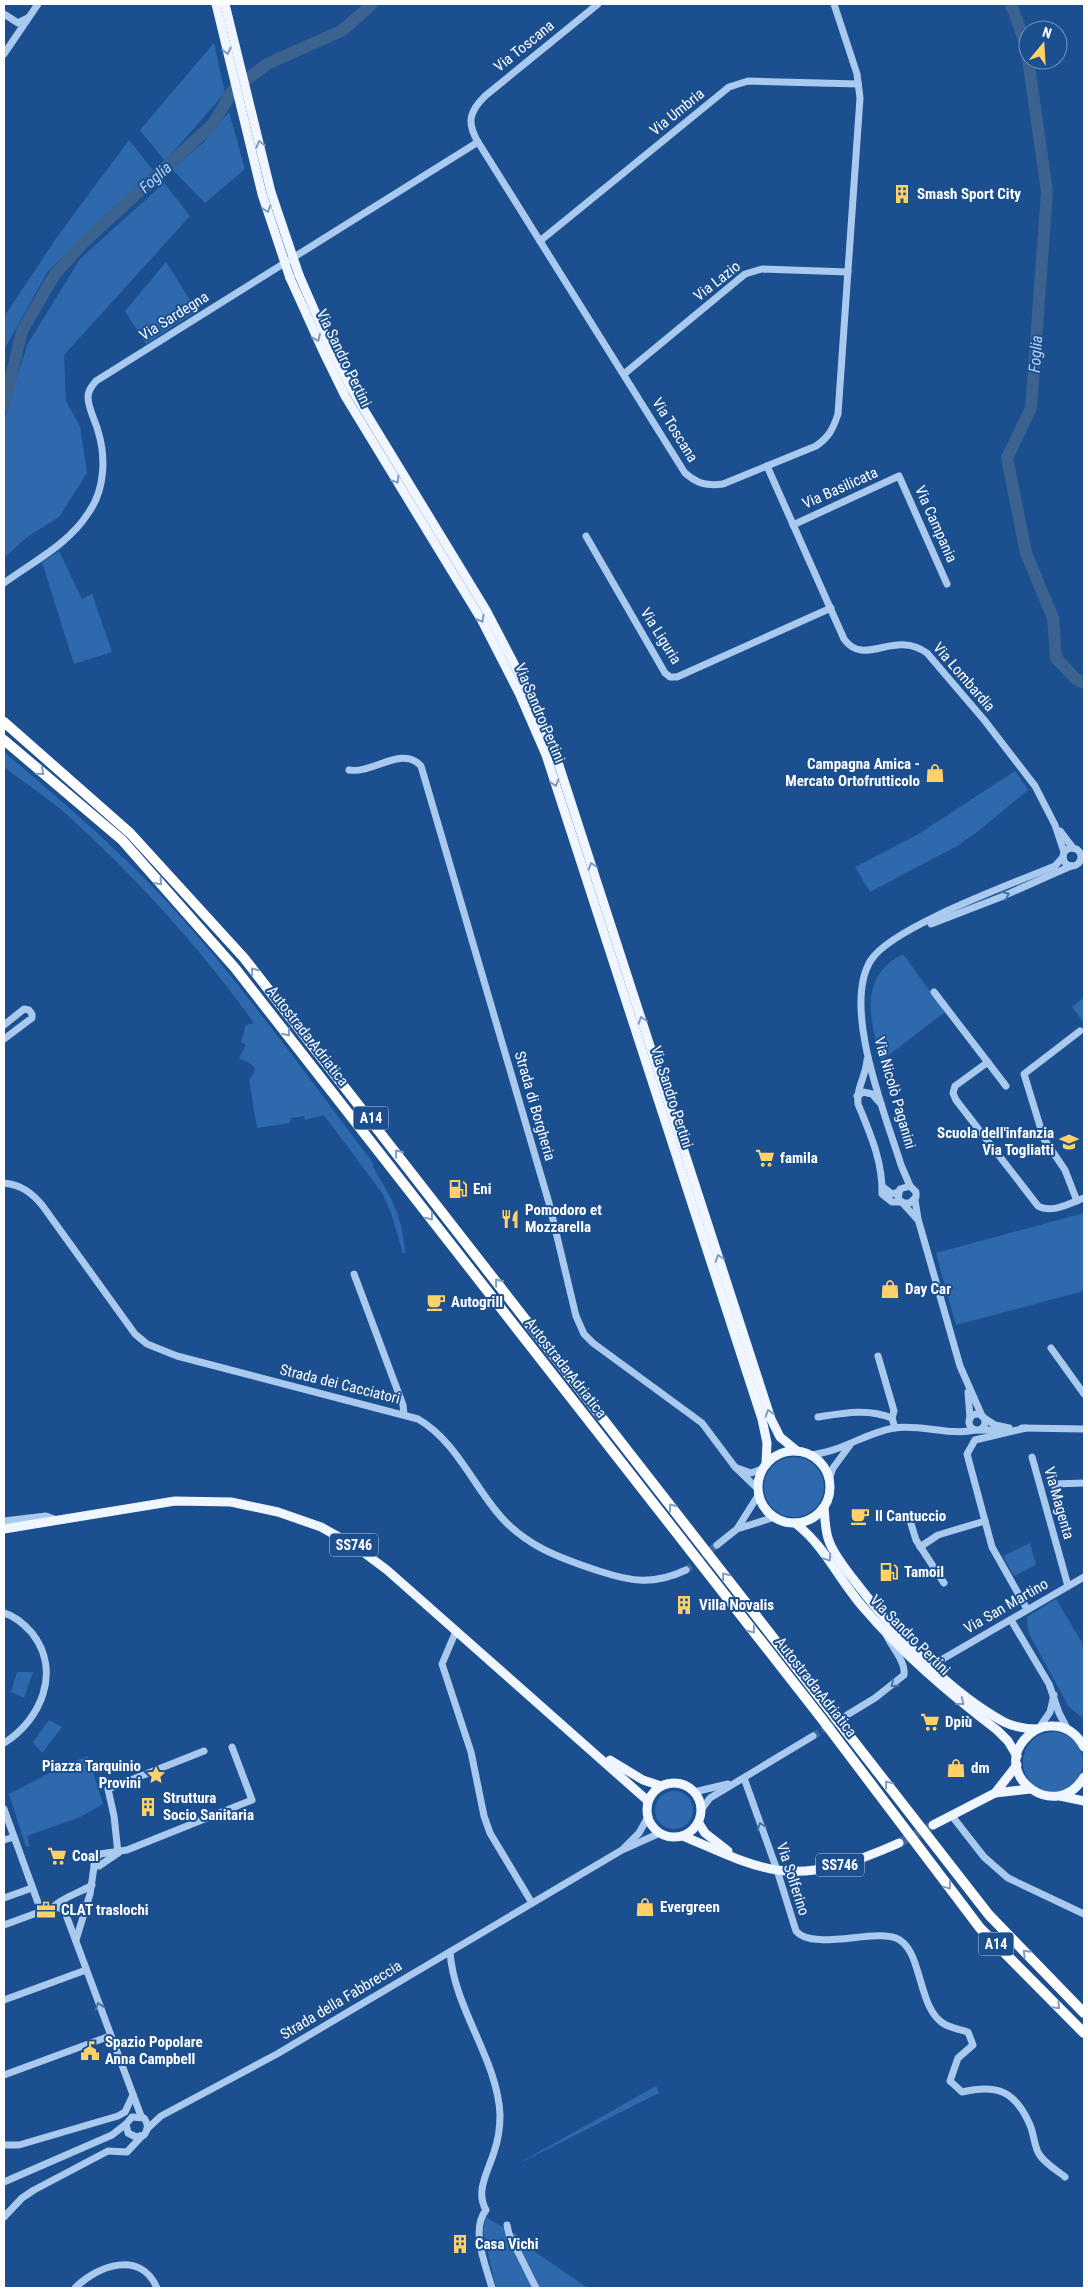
<svg xmlns="http://www.w3.org/2000/svg" width="1088" height="2292" viewBox="0 0 1088 2292" font-family="'Roboto Condensed',sans-serif">
	<style>
		.green { fill: #2e69ad }
		.lines { fill: none; stroke-linecap: round; stroke-linejoin: round }
		.river { stroke: #3c6290; stroke-width: 12 }
		.minor-tunnel { stroke: #3d69a0; stroke-width: 7; stroke-dasharray: 7 3.5; stroke-linecap: butt }
		.major-tunnel { stroke: #3d69a0; stroke-width: 9; stroke-dasharray: 9 4.5; stroke-linecap: butt }
		.minor { stroke: #a9c9ee; stroke-width: 7 }
		.major { stroke: #f0f6ff; stroke-width: 9 }
		.highway { stroke: #fff; stroke-width: 10 }
		.major-bridge { stroke: #f0f6ff; stroke-width: 9 }
		.oneway { stroke: #7b9ac1 }
		.oneway2 { stroke: #829ec1 }
		.oneway3 { stroke: #4674ac }
		.labels { text-anchor: middle; stroke-width: 4; stroke-linejoin: round; paint-order: stroke }
		.shield { fill: #1b4f8f; stroke: #bbcadd; stroke-width: 1 }
		.shield-label { font-size: 14px; font-weight: bold; fill: #fff }
		.street-label { font-size: 15px; fill: #fff; stroke: #1b4f8f }
		.poi-label { font-size: 15px; font-weight: bold; fill: #fff; stroke: #1b4f8f; text-anchor: start }
		.water-label { font-size: 16px; font-style: italic; fill: #b5d3f5; stroke: #1b4f8f }
	</style>
	<rect width="100%" height="100%" fill="#1b4f8f"/>
	<g class="green">
		<polygon points="214,43 225,93 165,161 140,130"/>
		<polygon points="229,112 245,169 205,203 172,169 203,143"/>
		<polygon points="129,140 153,170 48,271 4,350 4,317 57,237"/>
		<polygon points="164,183 190,216 64,355 66,401 80,426 87,473 59,517 27,537 4,558 4,421 27,345 80,259"/>
		<polygon points="166,262 197,311 146,344 125,311"/>
		<polygon points="59,551 82,599 92,594 112,652 74,664 42,562"/>
		<path d="M4,752c57,48 114,97 165,152 74,81 138,172 204,259v4c18,30 30,49 32,86h-2l-12,-40 -9,-20 -58,-78 -19,5 -1,-4 -13,2 -1,5 -33,5 -8,-49c13,-12 1,-16 -10,-21l7,-13 -5,-3 5,-17 8,-2c-55,-77 -119,-147 -189,-210 -19,-16 -41,-31 -61,-46z"/>
		<polygon points="1015,771 1028,790 976,833 957,846 870,892 855,867 917,835"/>
		<path d="M903,954l42,58 -64,49c-11,-41 -23,-84 22,-107z"/>
		<polygon points="1084,997 1084,1023 1072,1007"/>
		<polygon points="1084,1213 1084,1291 956,1325 936,1253"/>
		<circle cx="794" cy="1487" r="30"/>
		<polygon points="1030,1543 1036,1565 1014,1576 1003,1556"/>
		<polygon points="1056,1599 1084,1646 1084,1719 1069,1707 1028,1632 1027,1617"/>
		<polygon points="17,1672 33,1672 24,1698 11,1692"/>
		<polygon points="49,1720 62,1727 42,1753 33,1742"/>
		<circle cx="1053" cy="1762" r="30"/>
		<polygon points="88,1756 103,1804 80,1817 27,1836 30,1846 26,1847 9,1794 63,1766"/>
		<circle cx="674" cy="1810" r="19"/>
		<polygon points="656,2086 659,2093 514,2166"/>
		<polygon points="486,2217 517,2235 519,2241 588,2288 496,2288 483,2231"/>
	</g>
	<g class="lines">
		<g class="river">
			<polyline points="1011,4 1026,45 1047,192 1031,408 1007,458 1026,553 1053,618 1056,658 1076,679 1084,683"/>
			<polyline points="4,406 22,331 55,274 86,240 213,124 233,90 267,64 343,30 372,4"/>
		</g>
		<g class="minor-tunnel">
			<polyline points="686,1570 717,1545"/>
			<polyline points="813,1736 847,1715"/>
		</g>
		<polyline class="major-tunnel" points="899,1843 933,1825"/>
		<g class="minor">
			<path d="M598,4l-113,92c-15,15 -19,26 -7,46l207,331c13,11 21,13 38,11l93,-38c13,-9 17,-17 22,-32l22,-316 -3,-24 -23,-70"/>
			<polyline points="4,14 18,23 28,18"/>
			<polyline points="4,54 38,4"/>
			<polyline points="540,241 729,87 748,81 858,84"/>
			<polyline points="624,374 745,274 762,269 848,272"/>
			<path d="M767,466l77,173c21,29 49,-10 83,14l58,68 50,65 20,39 9,27"/>
			<polyline points="793,525 899,476 947,584"/>
			<polyline points="586,536 665,673 670,677 677,677 831,608"/>
			<path d="M4,583c30,-22 65,-39 85,-71 16,-23 17,-55 9,-81 -3,-11 -10,-23 -10,-34 0,-7 4,-11 8,-16l382,-239"/>
			<path d="M349,770c24,4 53,-25 72,-4l128,437 27,113 8,18 9,9 109,80 33,44 23,22"/>
			<polyline points="1060,831 1073,848"/>
			<circle cx="1072" cy="857" r="9"/>
			<polyline points="931,924 1001,897 1071,866"/>
			<polyline points="934,992 1006,1086"/>
			<polyline points="4,1025 24,1009 29,1010 32,1014 32,1018 4,1039"/>
			<path d="M867,1060c-1,16 -11,28 -9,44 12,29 25,58 24,90l10,8h10"/>
			<path d="M988,1062l-33,24 -2,7 3,7 82,106c14,8 32,-3 46,-8"/>
			<polyline points="857,1096 863,1092 872,1094 881,1104"/>
			<path d="M4,1183c17,2 27,9 38,22l93,129 12,10 30,12 241,63c36,21 52,60 78,92 27,34 63,47 103,60 33,11 55,14 87,-1"/>
			<path d="M910,1186l-9,-21c-15,-49 -60,-158 -30,-205 21,-33 143,-77 184,-94l8,-9"/>
			<polyline points="883,1187 892,1194 898,1192"/>
			<polyline points="915,1200 918,1219 960,1366 982,1416"/>
			<polyline points="1077,1201 1065,1170 1044,1139 1024,1074 1080,1031"/>
			<polyline points="905,1203 910,1203 916,1197 916,1192 910,1186 900,1189 898,1198 917,1219"/>
			<polyline points="354,1274 403,1405 404,1414"/>
			<polyline points="1051,1348 1084,1394"/>
			<polyline points="878,1356 894,1411 892,1418 895,1428"/>
			<polyline points="968,1392 970,1418"/>
			<circle cx="977" cy="1422" r="8"/>
			<path d="M818,1417c25,-4 50,-9 74,1"/>
			<polyline points="984,1418 995,1425 1009,1428"/>
			<polyline points="1022,1428 1084,1429"/>
			<polyline points="1026,1428 975,1440 967,1454 992,1547 1027,1609"/>
			<polyline points="980,1430 999,1430"/>
			<path d="M810,1455c31,-3 55,-22 84,-27 27,-4 56,8 81,2"/>
			<polyline points="1032,1457 1068,1586"/>
			<polyline points="737,1468 751,1473 762,1469"/>
			<polyline points="829,1480 833,1468 850,1445"/>
			<polyline points="1063,1516 1054,1484 1084,1483"/>
			<polyline points="909,1517 916,1540 944,1583"/>
			<polyline points="4,1521 46,1516 57,1520"/>
			<polyline points="737,1529 775,1517"/>
			<polyline points="717,1545 737,1529 759,1494"/>
			<polyline points="920,1547 938,1535 985,1521"/>
			<path d="M4,1613c11,3 20,11 28,20 30,38 9,87 -28,110"/>
			<polyline points="1011,1620 1049,1684 1059,1713 1068,1730"/>
			<polyline points="456,1631 442,1664 471,1752 484,1816 490,1833 532,1903"/>
			<polyline points="941,1660 1084,1577"/>
			<path d="M847,1715l28,-17 29,-23c2,-14 -13,-28 -18,-41"/>
			<polyline points="1039,1728 1050,1712 1054,1695"/>
			<path d="M744,1778l33,92 19,61c16,20 78,-2 100,7 28,11 20,72 50,87 7,3 15,5 22,7l5,13 -15,13 -8,23 12,11c34,-8 53,-2 68,33 4,9 4,21 9,29 5,9 19,17 26,23"/>
			<polyline points="694,1792 728,1784"/>
			<polyline points="4,1809 41,1911"/>
			<polyline points="701,1810 710,1798 813,1736"/>
			<polyline points="952,1816 984,1857 1008,1878 1084,1914"/>
			<polyline points="4,1840 14,1837"/>
			<polyline points="624,1848 639,1833 648,1817"/>
			<polyline points="118,1853 114,1816 108,1789 204,1751"/>
			<polyline points="94,1865 99,1866 118,1853"/>
			<polyline points="4,1898 32,1888"/>
			<path d="M53,1907c10,-10 27,-14 39,-22"/>
			<polyline points="4,1925 53,1907 60,1908 65,1912 141,2116"/>
			<polyline points="76,1940 90,1894 95,1860 100,1854 127,1850 252,1800 232,1747"/>
			<path d="M450,1952c4,57 48,108 50,163 0,12 -2,26 -6,37 -6,20 -19,39 -8,58 -16,20 0,56 6,78"/>
			<polyline points="4,2000 86,1970"/>
			<polyline points="4,2075 110,2036"/>
			<polyline points="147,2129 161,2116 277,2054 622,1850 660,1833"/>
			<polyline points="4,2145 19,2145 118,2116 125,2112 133,2095"/>
			<path d="M4,2182l108,-47 14,-11 6,-7 12,1c4,6 5,11 0,17l-8,2 -8,-4 -2,-9"/>
			<polyline points="4,2217 22,2198 34,2190 108,2151 127,2152 141,2137"/>
			<polyline points="507,2225 509,2234 536,2288"/>
			<path d="M75,2288c23,-23 66,-38 82,0"/>
		</g>
		<g class="major">
			<polyline points="299,275 330,346 352,390 486,610 523,681 555,753 771,1419 780,1437 797,1451"/>
			<polyline points="290,278 323,351 345,396 481,619 519,693 546,755 762,1419 767,1443 766,1464"/>
			<circle cx="794" cy="1487" r="36"/>
			<path d="M824,1507c1,11 1,24 5,34 5,14 16,27 25,39 39,51 92,110 150,142 10,5 21,7 33,7"/>
			<path d="M795,1523c29,22 43,55 67,83 42,49 84,85 135,124l11,11 9,15"/>
			<polyline points="4,1529 175,1501 231,1502 278,1512 321,1527 355,1546 387,1570 648,1801"/>
			<path d="M1084,1747c-7,-13 -18,-22 -34,-21 -10,0 -19,6 -26,14 -31,37 33,83 60,37"/>
			<polyline points="610,1760 643,1780 661,1786"/>
			<circle cx="674" cy="1810" r="27"/>
			<polyline points="995,1793 1017,1765"/>
			<polyline points="1060,1796 1084,1801"/>
			<polyline points="698,1822 705,1833 728,1851"/>
			<polyline points="933,1825 995,1793 1030,1789"/>
			<path d="M683,1836c29,12 62,29 94,34 42,6 84,-10 122,-27"/>
		</g>
		<g class="highway">
			<polyline points="4,722 130,833 244,958 989,1915 1084,2013"/>
			<polyline points="4,740 122,840 235,968 822,1719 980,1928 1084,2033"/>
		</g>
		<g class="major-bridge">
			<polyline points="216,4 262,194 290,278"/>
			<polyline points="225,4 271,192 299,275"/>
		</g>
	</g>
	<defs><path id="oneway-chevron" d="M-2-3.5L2.5 0L-2 3.5" fill="none" stroke-width="1.6" stroke-linecap="round" stroke-linejoin="round" transform="scale(1.25)"/></defs>
	<g class="oneway">
		<use href="#oneway-chevron" transform="translate(227 51) rotate(76)"/>
		<use href="#oneway-chevron" transform="translate(260 144) rotate(-104)"/>
		<use href="#oneway-chevron" transform="translate(267 209) rotate(72)"/>
		<use href="#oneway-chevron" transform="translate(317 338) rotate(66)"/>
		<use href="#oneway-chevron" transform="translate(396 480) rotate(58)"/>
		<use href="#oneway-chevron" transform="translate(481 619) rotate(60)"/>
		<use href="#oneway-chevron" transform="translate(555 783) rotate(72)"/>
		<use href="#oneway-chevron" transform="translate(592 866) rotate(-108)"/>
		<use href="#oneway-chevron" transform="translate(642 1020) rotate(-108)"/>
		<use href="#oneway-chevron" transform="translate(719 1258) rotate(-108)"/>
		<use href="#oneway-chevron" transform="translate(769 1413) rotate(-108)"/>
		<use href="#oneway-chevron" transform="translate(828 1558) rotate(56)"/>
		<use href="#oneway-chevron" transform="translate(961 1702) rotate(38)"/>
	</g>
	<g class="oneway2">
		<use href="#oneway-chevron" transform="translate(41 772) rotate(40)"/>
		<use href="#oneway-chevron" transform="translate(159 882) rotate(48)"/>
		<use href="#oneway-chevron" transform="translate(254 971) rotate(-129)"/>
		<use href="#oneway-chevron" transform="translate(287 1033) rotate(52)"/>
		<use href="#oneway-chevron" transform="translate(398 1153) rotate(-128)"/>
		<use href="#oneway-chevron" transform="translate(430 1217) rotate(52)"/>
		<use href="#oneway-chevron" transform="translate(498 1282) rotate(-128)"/>
		<use href="#oneway-chevron" transform="translate(672 1507) rotate(-128)"/>
		<use href="#oneway-chevron" transform="translate(725 1576) rotate(-128)"/>
		<use href="#oneway-chevron" transform="translate(752 1630) rotate(52)"/>
		<use href="#oneway-chevron" transform="translate(888 1784) rotate(-129)"/>
		<use href="#oneway-chevron" transform="translate(948 1886) rotate(53)"/>
		<use href="#oneway-chevron" transform="translate(1026 1953) rotate(-135)"/>
		<use href="#oneway-chevron" transform="translate(1057 2006) rotate(45)"/>
	</g>
	<g class="oneway3">
		<use href="#oneway-chevron" transform="translate(1006 895) rotate(-23)"/>
		<use href="#oneway-chevron" transform="translate(894 1684) rotate(141)"/>
		<use href="#oneway-chevron" transform="translate(761 1826) rotate(-110)"/>
		<use href="#oneway-chevron" transform="translate(99 2006) rotate(-110)"/>
	</g>
	<defs>
		<g id="building-bare" transform="scale(1.5)"><path d="M-4-6H4V6H1V3H-1V6H-4ZM-2.5-4.3h1.7v1.8h-1.7ZM.8-4.3h1.7v1.8H.8ZM-2.5-1h1.7V.8h-1.7ZM.8-1h1.7V.8H.8Z" fill="#ffd166" stroke="#1b4f8f" stroke-width="2.5" paint-order="stroke"/></g>
		<g id="shop-bare" transform="scale(1.5)"><path d="M-5-2.5h2.3a2.7 3.5 0 0 1 5.4 0H5L5.5 6h-11ZM-1.5-2.5h3a1.5 2.3 0 0 0-3 0Z" fill="#ffd166" stroke="#1b4f8f" stroke-width="2.5" paint-order="stroke"/></g>
		<g id="school-bare" transform="scale(1.5)"><path d="M0-5L7-2L0 1L-7-2ZM-4 1L0 2.5L4 1V4Q0 6-4 4Z" fill="#ffd166" stroke="#1b4f8f" stroke-width="2.5" paint-order="stroke"/></g>
		<g id="supermarket-bare" transform="scale(1.5)"><path d="M-6-5.5h2.5l.6 2H6L4.5 2H-2.5L-4.4-4H-6ZM-1.5 3.2a1.3 1.3 0 1 0 .1 0ZM3 3.2a1.3 1.3 0 1 0 .1 0Z" fill="#ffd166" stroke="#1b4f8f" stroke-width="2.5" paint-order="stroke"/></g>
		<g id="fuel-bare" transform="scale(1.5)"><path d="M-5.5-6h7V0h2V4h1.3V-2.5L3-4.5l.8-.8L6-3V5H2.5V1h-1V6h-7ZM-4.2-4.7v3.2H.2V-4.7Z" fill="#ffd166" stroke="#1b4f8f" stroke-width="2.5" paint-order="stroke"/></g>
		<g id="restaurant-bare" transform="scale(1.5)"><path d="M-5-6h1v4h1v-4h1v4h1v-4h1v5L-1.5 .5V6h-2V.5L-5-1ZM5-6V6H3V1.5H1.5Q1.5-4 5-6Z" fill="#ffd166" stroke="#1b4f8f" stroke-width="2.5" paint-order="stroke"/></g>
		<g id="cafe-bare" transform="scale(1.5)"><path d="M-5.5-4.5H6V0H3Q3 3.5 0 3.5H-2.5Q-5.5 3.5-5.5 0ZM3-3.2v2h1.7v-2ZM-6 4.5H4V6H-6Z" fill="#ffd166" stroke="#1b4f8f" stroke-width="2.5" paint-order="stroke"/></g>
		<g id="sight-bare" transform="scale(1.5)"><path d="M0-6L1.8-2.2L6-1.7L2.9 1.2L3.7 5.4L0 3.3L-3.7 5.4L-2.9 1.2L-6-1.7L-1.8-2.2Z" fill="#ffd166" stroke="#1b4f8f" stroke-width="2.5" paint-order="stroke"/></g>
		<g id="office-bare" transform="scale(1.5)"><path d="M-6-3h4V-5.5h4V-3h4V5H-6ZM-1-4.5V-3h2v-1.5ZM-6 0V1H6V0Z" fill="#ffd166" stroke="#1b4f8f" stroke-width="2.5" paint-order="stroke"/></g>
		<g id="civic-bare" transform="scale(1.5)"><path d="M-.6-6.5H3V-4.5H.6V-3L4-1V1h2V6H-6V1h2V-1L-.6-3ZM-1.2 2.5V6h2.4V2.5Z" fill="#ffd166" stroke="#1b4f8f" stroke-width="2.5" paint-order="stroke"/></g>
	</defs>
	<g fill-rule="evenodd">
		<use href="#building-bare" x="902" y="194"/>
		<use href="#shop-bare" x="935" y="773"/>
		<use href="#school-bare" x="1069" y="1142"/>
		<use href="#supermarket-bare" x="765" y="1158"/>
		<use href="#fuel-bare" x="458" y="1189"/>
		<use href="#restaurant-bare" x="510" y="1219"/>
		<use href="#shop-bare" x="890" y="1289"/>
		<use href="#cafe-bare" x="436" y="1302"/>
		<use href="#cafe-bare" x="860" y="1516"/>
		<use href="#fuel-bare" x="889" y="1572"/>
		<use href="#building-bare" x="684" y="1605"/>
		<use href="#supermarket-bare" x="930" y="1722"/>
		<use href="#shop-bare" x="956" y="1768"/>
		<use href="#sight-bare" x="156" y="1775"/>
		<use href="#building-bare" x="148" y="1807"/>
		<use href="#supermarket-bare" x="57" y="1856"/>
		<use href="#shop-bare" x="645" y="1907"/>
		<use href="#office-bare" x="46" y="1910"/>
		<use href="#civic-bare" x="90" y="2051"/>
		<use href="#building-bare" x="460" y="2244"/>
	</g>
	<g class="labels">
		<g class="shield">
			<rect x="353.5" y="1106.5" width="35" height="23" rx="4"/>
			<rect x="330" y="1533.5" width="48" height="23" rx="4"/>
			<rect x="816" y="1853.5" width="48" height="23" rx="4"/>
			<rect x="978.5" y="1932.5" width="35" height="23" rx="4"/>
		</g>
		<g class="shield-label">
			<text x="371" y="1123">A14</text>
			<text x="354" y="1550">SS746</text>
			<text x="840" y="1870">SS746</text>
			<text x="996" y="1949">A14</text>
		</g>
		<g class="street-label">
			<text transform="translate(524 46) rotate(-39)" y="5">Via Toscana</text>
			<text transform="translate(677 112) rotate(-39)" y="5">Via Umbria</text>
			<text transform="translate(717 281) rotate(-38)" y="5">Via Lazio</text>
			<text transform="translate(174 316) rotate(-32)" y="5">Via Sardegna</text>
			<text transform="translate(344 358) rotate(64)" y="5">Via Sandro Pertini</text>
			<text transform="translate(675 430) rotate(58)" y="5">Via Toscana</text>
			<text transform="translate(840 488) rotate(-24)" y="5">Via Basilicata</text>
			<text transform="translate(936 524) rotate(66)" y="5">Via Campania</text>
			<text transform="translate(661 636) rotate(58)" y="5">Via Liguria</text>
			<text transform="translate(964 677) rotate(49)" y="5">Via Lombardia</text>
			<text transform="translate(540 713) rotate(67)" y="5">Via Sandro Pertini</text>
			<text transform="translate(308 1036) rotate(52)" y="5">Autostrada Adriatica</text>
			<text transform="translate(895 1093) rotate(74)" y="5">Via Nicolò Paganini</text>
			<text transform="translate(672 1097) rotate(72)" y="5">Via Sandro Pertini</text>
			<text transform="translate(535 1106) rotate(74)" y="5">Strada di Borgheria</text>
			<text transform="translate(566 1368) rotate(52)" y="5">Autostrada Adriatica</text>
			<text transform="translate(340 1384) rotate(14)" y="5">Strada dei Cacciatori</text>
			<text transform="translate(1059 1503) rotate(74)" y="5">Via Magenta</text>
			<text transform="translate(1006 1606) rotate(-30)" y="5">Via San Martino</text>
			<text transform="translate(910 1635) rotate(45)" y="5">Via Sandro Pertini</text>
			<text transform="translate(816 1687) rotate(52)" y="5">Autostrada Adriatica</text>
			<text transform="translate(793 1879) rotate(72)" y="5">Via Solferino</text>
			<text transform="translate(341 2000) rotate(-31)" y="5">Strada della Fabbreccia</text>
		</g>
		<g class="poi-label">
			<text x="917" y="199">Smash Sport City</text>
			<text x="920" y="769" text-anchor="end">Campagna Amica -<tspan x="920" dy="17">Mercato Ortofrutticolo</tspan></text>
			<text x="1054" y="1138" text-anchor="end">Scuola dell'infanzia<tspan x="1054" dy="17">Via Togliatti</tspan></text>
			<text x="780" y="1163">famila</text>
			<text x="473" y="1194">Eni</text>
			<text x="525" y="1215">Pomodoro et<tspan x="525" dy="17">Mozzarella</tspan></text>
			<text x="905" y="1294">Day Car</text>
			<text x="451" y="1307">Autogrill</text>
			<text x="875" y="1521">Il Cantuccio</text>
			<text x="904" y="1577">Tamoil</text>
			<text x="699" y="1610">Villa Novalis</text>
			<text x="945" y="1727">Dpiù</text>
			<text x="141" y="1771" text-anchor="end">Piazza Tarquinio<tspan x="141" dy="17">Provini</tspan></text>
			<text x="971" y="1773">dm</text>
			<text x="163" y="1803">Struttura<tspan x="163" dy="17">Socio Sanitaria</tspan></text>
			<text x="72" y="1861">Coal</text>
			<text x="660" y="1912">Evergreen</text>
			<text x="61" y="1915">CLAT traslochi</text>
			<text x="105" y="2047">Spazio Popolare<tspan x="105" dy="17">Anna Campbell</tspan></text>
			<text x="475" y="2249">Casa Vichi</text>
		</g>
		<g class="water-label">
			<text transform="translate(155 177) rotate(-42)" y="6">Foglia</text>
			<text transform="translate(1035 354) rotate(-86)" y="6">Foglia</text>
		</g>
	</g>
	<rect width="1088" height="2292" fill="none" stroke="#ffffff" stroke-width="10"/>
	<g transform="translate(1043 45) rotate(18)"><circle r="24" fill="#1b4f8f" stroke="#7695bc"/>
	<path d="M0-4L9 19L0 12L-9 19Z" fill="#ffd166"/>
	<text y="-8" font-size="14" font-weight="bold" text-anchor="middle" fill="#ffffff">N</text>
	</g>
</svg>
